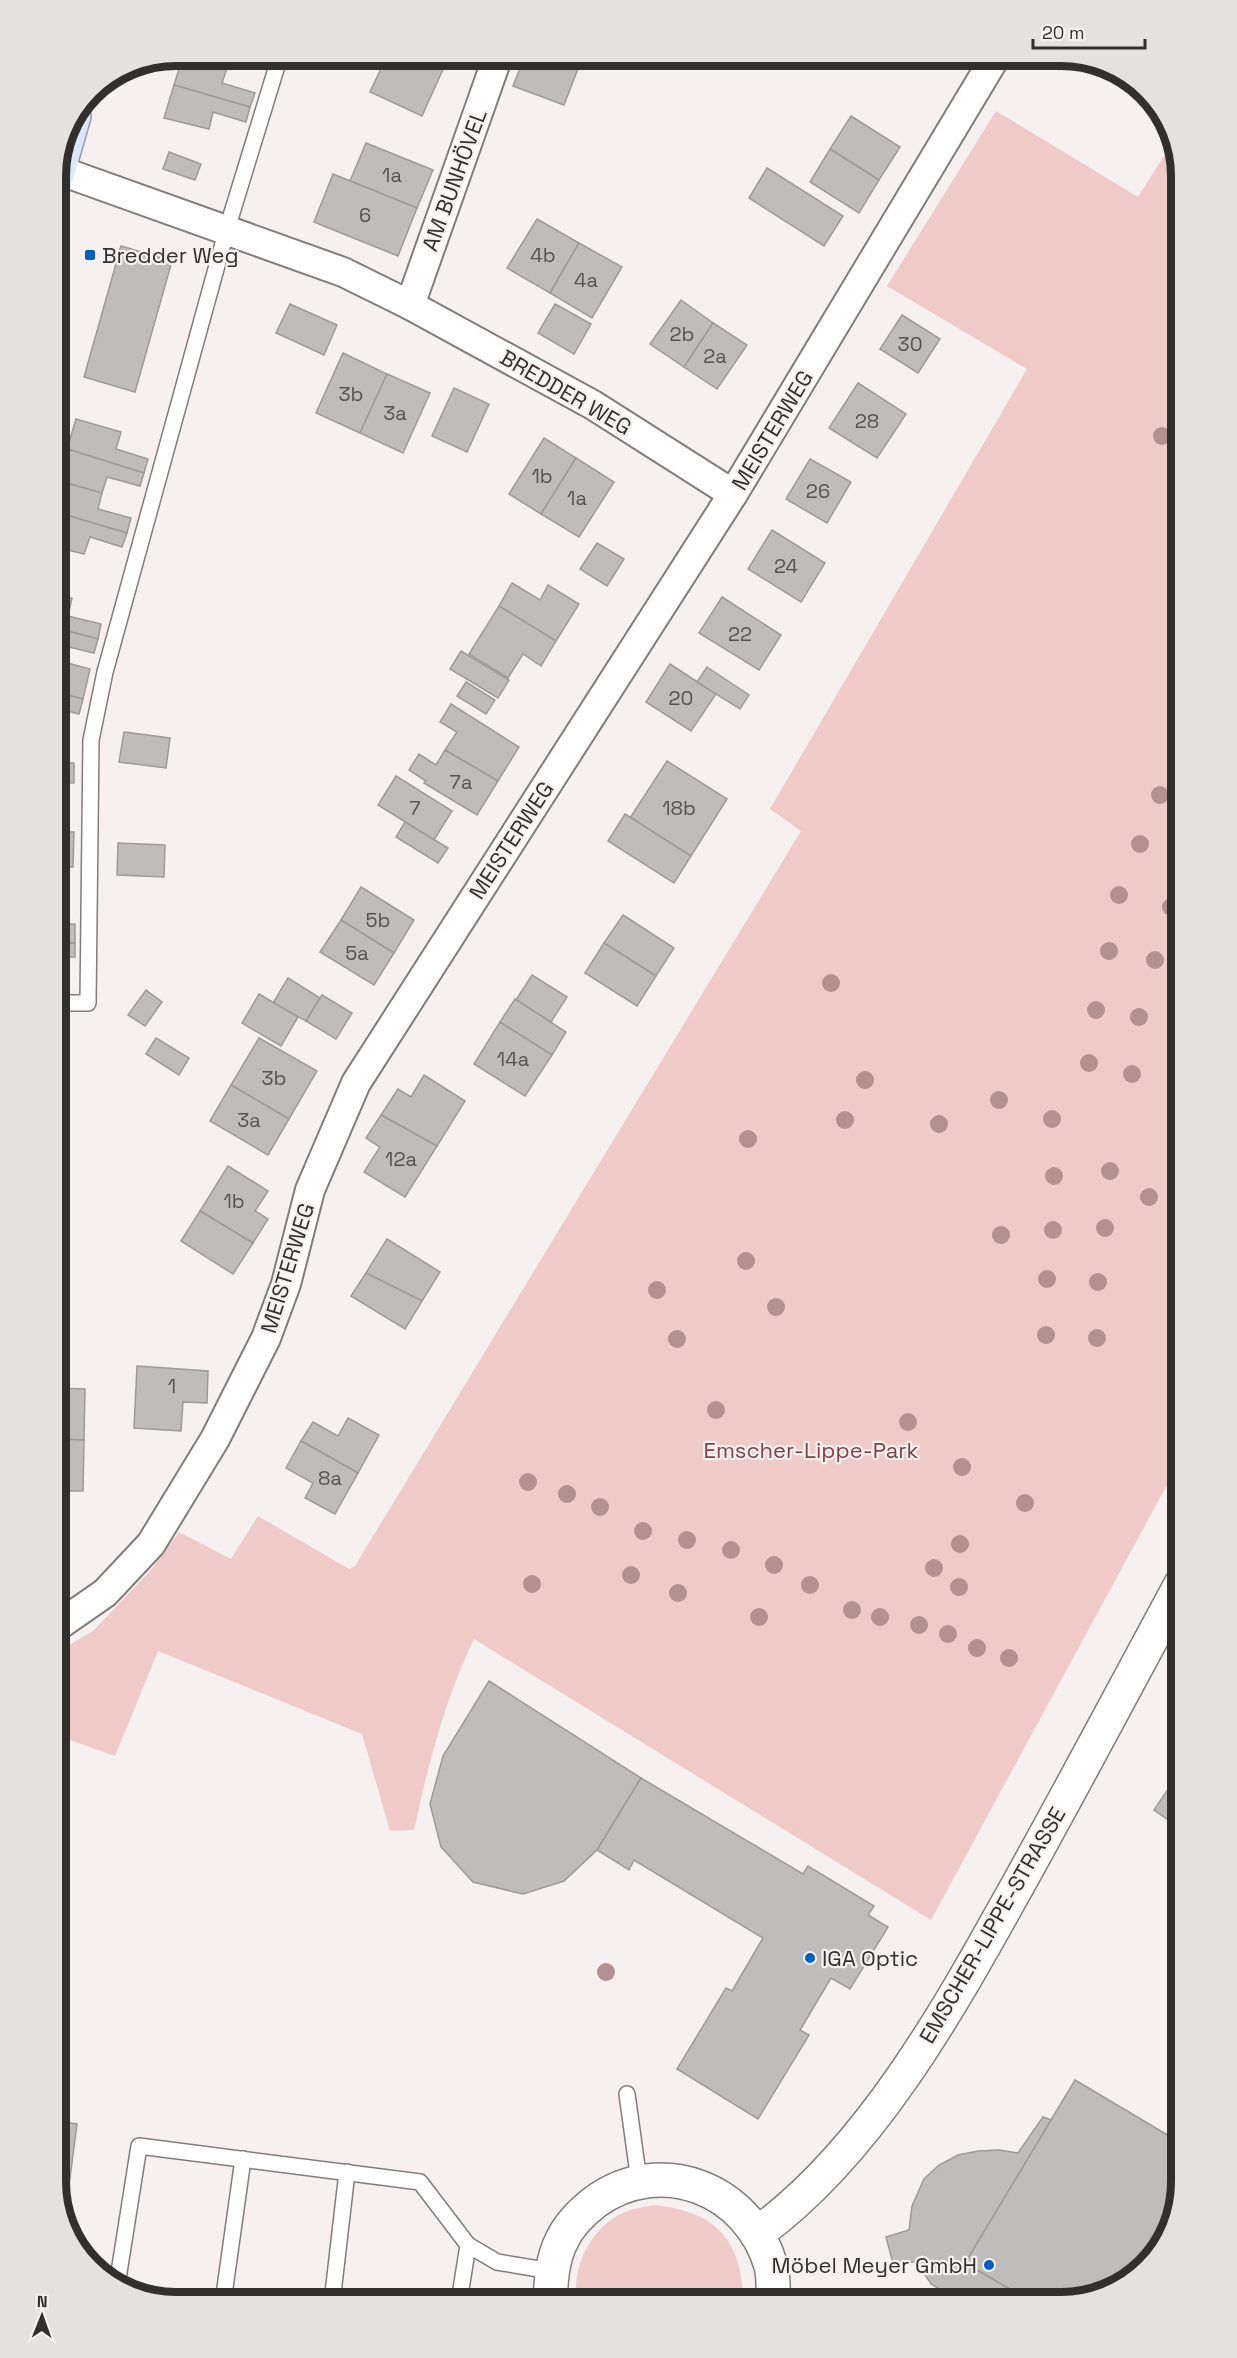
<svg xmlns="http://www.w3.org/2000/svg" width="1237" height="2358" viewBox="0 0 1237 2358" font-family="'Space Grotesk',sans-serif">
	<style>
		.green { fill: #efcac7 }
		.building { fill: #c1bcbc; stroke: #9f9a9a; stroke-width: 1.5 }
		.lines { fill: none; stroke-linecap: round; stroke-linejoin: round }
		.lane-casing { stroke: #827d7d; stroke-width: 18 }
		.street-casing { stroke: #827d7d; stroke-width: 32 }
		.secondary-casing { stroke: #827d7d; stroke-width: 36 }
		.primary-casing { stroke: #909db2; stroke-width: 36 }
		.lane { stroke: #fff; stroke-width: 15 }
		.street { stroke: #fff; stroke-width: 28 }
		.secondary { stroke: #fff; stroke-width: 33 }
		.primary { stroke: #dbe8fb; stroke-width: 33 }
		.tree { fill: #b4918f }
		.poi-dot { fill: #005dc5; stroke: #f6f0f0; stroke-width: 2 }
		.labels { text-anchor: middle; stroke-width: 4.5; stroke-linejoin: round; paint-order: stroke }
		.number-label { font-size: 20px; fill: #565352 }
		.street-label { font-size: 22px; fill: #32302f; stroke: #f6f0f0 }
		.poi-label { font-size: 22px; fill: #32302f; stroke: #f6f0f0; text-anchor: start }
		.park-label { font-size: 22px; fill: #7e4340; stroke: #f6f0f0 }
		.rim { fill: none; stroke: #32302f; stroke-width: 8 }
	</style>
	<rect width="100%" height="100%" fill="#f6f0f0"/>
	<g class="green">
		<path d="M996,111l142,86 36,-57 7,37v1282l-250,461 -457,-281c-29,60 -46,126 -60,191l-24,1 -28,-97 -204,-83 -43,105 -54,-19 -5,13v-97l37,-22 58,-61 28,-38 52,27 27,-43 91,53 6,-3 446,-735 -31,-22 257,-440 -140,-83z"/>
		<path d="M654,2205c61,6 89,35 89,97h-166c-6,-37 16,-79 53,-92 7,-2 16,-3 24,-5z"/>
	</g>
	<g class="building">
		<polygon points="183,56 227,68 222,83 255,93 250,107 174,85"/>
		<polygon points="184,56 230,56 227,68"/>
		<polygon points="243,56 266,56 264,62"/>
		<polygon points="387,56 449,56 422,116 370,92"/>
		<polygon points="525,56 566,56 581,61 564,105 513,86"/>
		<polygon points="932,56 961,56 954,68"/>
		<polygon points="174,85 250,107 246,122 213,112 209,129 164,118"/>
		<polygon points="851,116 900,147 879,180 830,149"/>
		<polygon points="366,143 433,170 417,208 350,181"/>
		<polygon points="830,149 879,180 859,213 810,182"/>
		<polygon points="169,152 201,164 195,180 163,169"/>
		<polygon points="767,168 843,216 824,246 749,198"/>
		<polygon points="333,174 417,208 398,256 314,222"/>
		<polygon points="537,219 579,243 550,293 507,268"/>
		<polygon points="579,243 622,267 592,318 550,293"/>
		<polygon points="121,246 172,261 135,392 84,377"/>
		<polygon points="681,300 713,323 684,367 650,344"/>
		<polygon points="290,304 337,325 324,355 276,333"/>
		<polygon points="555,304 591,324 574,354 538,333"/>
		<polygon points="902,315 940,339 918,373 880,349"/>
		<polygon points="713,323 747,345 717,389 684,367"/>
		<polygon points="343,353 387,374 360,433 316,413"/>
		<polygon points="387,374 430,393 403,453 360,433"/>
		<polygon points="858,383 906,414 877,458 829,428"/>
		<polygon points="454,388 489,404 467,452 432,436"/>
		<polygon points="76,419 121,432 116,449 148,459 144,473 67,449"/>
		<polygon points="544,438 576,458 541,514 509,494"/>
		<polygon points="67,449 144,473 140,486 107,477 102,493 59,481"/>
		<polygon points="576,458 614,482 579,537 541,514"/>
		<polygon points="810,459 851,482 827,523 786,499"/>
		<polygon points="59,481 102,493 98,509 131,518 127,533 56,512 56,491"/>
		<polygon points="56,512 127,533 122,547 90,537 84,554 56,547"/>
		<polygon points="772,530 825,563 801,602 748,569"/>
		<polygon points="597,543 624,559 607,586 580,569"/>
		<polygon points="512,583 540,600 548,585 579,604 556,641 499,606"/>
		<polygon points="56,594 72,598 68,616 101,624 98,639 56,628"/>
		<polygon points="722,597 781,635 759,670 699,633"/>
		<polygon points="499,606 556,641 541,666 523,654 508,678 469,654"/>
		<polygon points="56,628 98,639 94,653 61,645 56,660"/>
		<polygon points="461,651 509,680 498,698 450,669"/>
		<polygon points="56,660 90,669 83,699 56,692"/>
		<polygon points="670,664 716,694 691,731 646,702"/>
		<polygon points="707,667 749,695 740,709 697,682"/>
		<polygon points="466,682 495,700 486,714 457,696"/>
		<polygon points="56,692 83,699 79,714 56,708"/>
		<polygon points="451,704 519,747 498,781 445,750 457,732 440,722"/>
		<polygon points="124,732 170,738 166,768 119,762"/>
		<polygon points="445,750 498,781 477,815 424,783 426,781 409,770 419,754 436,765"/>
		<polygon points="667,761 727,799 691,856 630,818"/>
		<polygon points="56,763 74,763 74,783 56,782"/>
		<polygon points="396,776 452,811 434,840 378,805"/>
		<polygon points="625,814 691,856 674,883 608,841"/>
		<polygon points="405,822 448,848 438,863 396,837"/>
		<polygon points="56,832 74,832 73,867 56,867"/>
		<polygon points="118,843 165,845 164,877 117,875"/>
		<polygon points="361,887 414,920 394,953 341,920"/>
		<polygon points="623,915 674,948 656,976 604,943"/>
		<polygon points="341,920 394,953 374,985 320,952"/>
		<rect x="56" y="924" width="19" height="19"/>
		<rect x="56" y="943" width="19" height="14"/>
		<polygon points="604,943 656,976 637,1006 585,973"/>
		<polygon points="532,975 567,997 551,1022 516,1000"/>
		<polygon points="288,978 320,998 306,1021 273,1003"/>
		<polygon points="146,990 162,1002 145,1026 128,1015"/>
		<polygon points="259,994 298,1017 281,1046 242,1023"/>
		<polygon points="322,995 352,1013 336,1039 306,1021"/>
		<polygon points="515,999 566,1032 552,1055 500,1022"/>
		<polygon points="500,1022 552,1055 525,1096 474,1064"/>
		<polygon points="156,1038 189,1058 179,1075 146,1054"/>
		<polygon points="259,1038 317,1071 289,1119 231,1085"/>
		<polygon points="424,1075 465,1101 437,1146 381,1115 398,1089 411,1097"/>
		<polygon points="231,1085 289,1119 268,1155 210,1121"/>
		<polygon points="381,1115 437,1146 405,1197 364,1172 380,1147 366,1138"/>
		<polygon points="228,1166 268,1191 255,1211 268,1219 253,1243 200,1211"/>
		<polygon points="200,1211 253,1243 233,1274 181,1241"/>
		<polygon points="387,1239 440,1272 422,1301 366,1273"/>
		<polygon points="366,1273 422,1301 405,1329 351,1296"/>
		<polygon points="137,1366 208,1371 207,1403 183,1402 181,1431 134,1428"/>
		<polygon points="56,1388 85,1389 84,1440 56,1439"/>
		<polygon points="348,1418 379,1435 358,1473 301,1441 313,1422 338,1436"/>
		<polygon points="56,1439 84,1440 83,1491 56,1491"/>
		<polygon points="301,1441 358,1473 335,1514 305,1498 313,1483 286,1468"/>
		<polygon points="489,1681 641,1778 597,1850 564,1881 523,1894 473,1882 441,1847 430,1804 443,1756"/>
		<polygon points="1181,1770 1181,1829 1154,1810"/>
		<polygon points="641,1778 803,1874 808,1866 874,1906 868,1915 888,1927 850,1989 831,1978 800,2030 809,2035 758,2119 677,2069 726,1988 732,1991 763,1938 634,1860 629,1870 597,1850"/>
		<polygon points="1075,2080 1181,2143 1181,2182 1161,2249 1107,2293 1060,2302 1032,2302 965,2263"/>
		<polygon points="1043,2117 1051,2120 965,2263 1032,2302 969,2302 958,2300 931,2284 916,2261 894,2267 886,2237 909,2230 912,2206 924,2179 939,2165 958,2155 978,2151 999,2150 1018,2153"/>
		<polygon points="56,2121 77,2124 64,2225 56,2182"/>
	</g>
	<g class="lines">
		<g class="lane-casing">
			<g id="lane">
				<polyline points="56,1003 88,1003 91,740 105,672 227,229 280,56"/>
				<polyline points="627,2094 639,2181"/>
				<polyline points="468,2245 497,2262 551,2271"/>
				<polyline points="117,2285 139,2146 420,2182 468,2245 459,2302"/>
				<polyline points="223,2302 243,2159"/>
				<polyline points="332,2302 347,2172"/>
			</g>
		</g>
		<g class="street-casing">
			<g id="street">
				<polyline points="58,170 343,272 410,305 593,405 733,494"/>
				<polyline points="410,305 498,56"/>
				<polyline points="56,1627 105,1593 151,1544 215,1439 266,1338 286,1284 310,1190 356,1083 733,494 996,56"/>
			</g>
		</g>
		<g class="secondary-casing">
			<g id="secondary">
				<path d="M758,2233c114,-83 193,-228 261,-350 55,-99 108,-199 162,-299"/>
				<path d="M550,2302c1,-21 2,-43 12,-62 7,-15 20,-28 33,-38 66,-48 154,-13 176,64 3,11 2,25 2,36"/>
			</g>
		</g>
		<g class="primary-casing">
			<polyline id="primary" points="56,178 74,116"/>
		</g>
		<use href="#lane" class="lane"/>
		<use href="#street" class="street"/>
		<use href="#secondary" class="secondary"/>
		<use href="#primary" class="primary"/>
	</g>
	<g class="tree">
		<circle cx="1162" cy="436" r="9"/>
		<circle cx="1160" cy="795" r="9"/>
		<circle cx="1140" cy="844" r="9"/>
		<circle cx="1119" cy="895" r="9"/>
		<circle cx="1171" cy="907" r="9"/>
		<circle cx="1109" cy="951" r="9"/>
		<circle cx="1155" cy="960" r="9"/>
		<circle cx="831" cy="983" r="9"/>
		<circle cx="1096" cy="1010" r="9"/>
		<circle cx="1139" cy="1017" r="9"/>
		<circle cx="1089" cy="1063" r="9"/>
		<circle cx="1132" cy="1074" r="9"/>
		<circle cx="865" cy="1080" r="9"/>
		<circle cx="999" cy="1100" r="9"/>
		<circle cx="1052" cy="1119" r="9"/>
		<circle cx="845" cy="1120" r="9"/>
		<circle cx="939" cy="1124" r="9"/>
		<circle cx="748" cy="1139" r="9"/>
		<circle cx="1110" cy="1171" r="9"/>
		<circle cx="1054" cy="1176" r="9"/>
		<circle cx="1149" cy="1197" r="9"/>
		<circle cx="1105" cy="1228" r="9"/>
		<circle cx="1053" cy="1230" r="9"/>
		<circle cx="1001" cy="1235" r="9"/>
		<circle cx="746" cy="1261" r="9"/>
		<circle cx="1047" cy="1279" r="9"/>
		<circle cx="1098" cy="1282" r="9"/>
		<circle cx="657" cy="1290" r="9"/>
		<circle cx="776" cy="1307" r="9"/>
		<circle cx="1046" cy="1335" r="9"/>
		<circle cx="1097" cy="1338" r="9"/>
		<circle cx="677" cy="1339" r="9"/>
		<circle cx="716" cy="1410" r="9"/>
		<circle cx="908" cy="1422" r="9"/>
		<circle cx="962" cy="1467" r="9"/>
		<circle cx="528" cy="1482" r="9"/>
		<circle cx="567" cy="1494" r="9"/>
		<circle cx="1025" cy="1503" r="9"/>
		<circle cx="600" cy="1507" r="9"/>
		<circle cx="643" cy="1531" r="9"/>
		<circle cx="687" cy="1540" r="9"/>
		<circle cx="960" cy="1544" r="9"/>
		<circle cx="731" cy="1550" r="9"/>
		<circle cx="774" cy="1565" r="9"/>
		<circle cx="934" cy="1568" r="9"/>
		<circle cx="631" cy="1575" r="9"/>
		<circle cx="532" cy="1584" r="9"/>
		<circle cx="810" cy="1585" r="9"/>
		<circle cx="959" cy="1587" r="9"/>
		<circle cx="678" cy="1593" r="9"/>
		<circle cx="852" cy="1610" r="9"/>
		<circle cx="759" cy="1617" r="9"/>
		<circle cx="880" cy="1617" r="9"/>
		<circle cx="919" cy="1625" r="9"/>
		<circle cx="948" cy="1634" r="9"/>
		<circle cx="977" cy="1648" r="9"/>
		<circle cx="1009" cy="1658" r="9"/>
		<circle cx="606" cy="1972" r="9"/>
	</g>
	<g class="poi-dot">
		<rect x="84" y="249" width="12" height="12" rx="3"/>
		<circle cx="810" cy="1958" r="6"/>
		<circle cx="989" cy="2265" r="6"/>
	</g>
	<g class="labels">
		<g class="number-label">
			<text x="392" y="182">1a</text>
			<text x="365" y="222">6</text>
			<text x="543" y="262">4b</text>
			<text x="586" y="287">4a</text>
			<text x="682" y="341">2b</text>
			<text x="910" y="351">30</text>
			<text x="715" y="363">2a</text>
			<text x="351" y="401">3b</text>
			<text x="395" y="420">3a</text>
			<text x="867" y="428">28</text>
			<text x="542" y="483">1b</text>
			<text x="818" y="498">26</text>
			<text x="577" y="505">1a</text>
			<text x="786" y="573">24</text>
			<text x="740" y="641">22</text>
			<text x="681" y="705">20</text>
			<text x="461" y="789">7a</text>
			<text x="415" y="815">7</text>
			<text x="679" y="815">18b</text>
			<text x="378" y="927">5b</text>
			<text x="357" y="960">5a</text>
			<text x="513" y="1066">14a</text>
			<text x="274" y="1085">3b</text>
			<text x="249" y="1127">3a</text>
			<text x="401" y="1166">12a</text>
			<text x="234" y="1208">1b</text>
			<text x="172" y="1393">1</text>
			<text x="330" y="1485">8a</text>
		</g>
		<g class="street-label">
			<text transform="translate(454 180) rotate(-70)" y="8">AM BUNHÖVEL</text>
			<text transform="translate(566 392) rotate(30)" y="8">BREDDER WEG</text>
			<text transform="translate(772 430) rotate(-59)" y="8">MEISTERWEG</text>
			<text transform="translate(511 840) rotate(-57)" y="8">MEISTERWEG</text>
			<text transform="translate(287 1268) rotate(-73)" y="8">MEISTERWEG</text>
			<text transform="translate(992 1925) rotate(-60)" y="8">EMSCHER-LIPPE-STRASSE</text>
		</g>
		<g class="poi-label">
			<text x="102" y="263">Bredder Weg</text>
			<text x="822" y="1966">IGA Optic</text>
			<text x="977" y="2273" text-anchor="end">Möbel Meyer GmbH</text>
		</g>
		<g class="park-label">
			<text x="811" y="1458">Emscher-Lippe-Park</text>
		</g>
	</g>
	<path d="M0 0H1237V2358H0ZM176 66H1061A110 110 0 0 1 1171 176V2182A110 110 0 0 1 1061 2292H176A110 110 0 0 1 66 2182V176A110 110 0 0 1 176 66Z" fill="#e6e1e1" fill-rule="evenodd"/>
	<path class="rim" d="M176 66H1061A110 110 0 0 1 1171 176V2182A110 110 0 0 1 1061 2292H176A110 110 0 0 1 66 2182V176A110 110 0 0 1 176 66Z"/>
	<g transform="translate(42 2316) rotate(1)" stroke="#f6f0f0" stroke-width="4.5" paint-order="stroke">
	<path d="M0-4.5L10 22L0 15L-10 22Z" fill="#32302f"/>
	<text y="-9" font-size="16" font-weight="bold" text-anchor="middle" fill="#32302f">N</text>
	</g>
	<path d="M1033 39v9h112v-9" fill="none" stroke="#32302f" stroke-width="3"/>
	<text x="1042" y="39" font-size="18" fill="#32302f" stroke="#f6f0f0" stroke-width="4.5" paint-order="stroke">20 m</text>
</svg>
